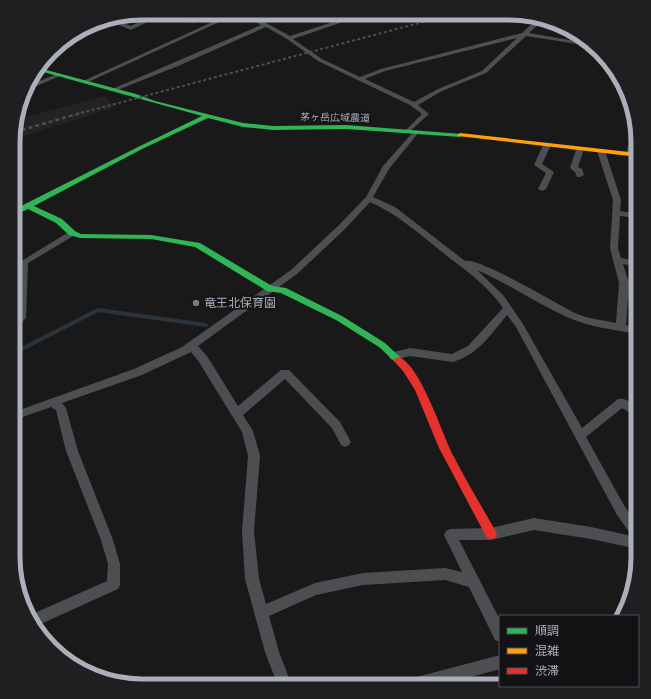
<svg xmlns="http://www.w3.org/2000/svg" width="651" height="699" viewBox="0 0 651 699" font-family="Signika,'Noto Sans JP',sans-serif">
	<style>
		.built { fill: #232325 }
		.lines { fill: none; stroke-linecap: round; stroke-linejoin: round }
		.stream { stroke: #2c343b; stroke-width: 4 }
		.street { fill: #4d4e52; fill-rule: evenodd }
		.fast { fill: #30b455; fill-rule: evenodd }
		.slow { fill: #ff9f0a; fill-rule: evenodd }
		.jam { fill: #e5322d; fill-rule: evenodd }
		.rail-far1 { stroke: #4d4e51; stroke-width: 2; stroke-dasharray: 3 2.5; stroke-linecap: butt }
		.rail { stroke: #4d4e51; stroke-width: 2.5; stroke-dasharray: 4 3; stroke-linecap: butt }
		.poi-dot { fill: #777a82; stroke: #131315; stroke-width: 1.5 }
		.labels { text-anchor: middle; stroke-width: 3.5; stroke-linejoin: round; paint-order: stroke }
		.far-street-label { font-size: 10px; fill: #aaafba; stroke: #131315 }
		.poi-label { font-size: 12px; fill: #aaafba; stroke: #131315; text-anchor: start }
		.rim { fill: none; stroke: #aaafba; stroke-width: 5 }
	</style>
	<rect width="100%" height="100%" fill="#191919"/>
	<polygon class="built" points="105,96 115,107 15,139 15,120"/>
	<g class="lines">
		<polyline class="stream" points="14,353 98,310 206,325"/>
		<g class="street">
			<polygon points="158,13 165,13 131,30 104,19 110,18 131,26"/>
			<polygon points="204,13 212,13 193,23 188,22"/>
			<polygon points="232,13 239,13 86,83 81,82"/>
			<path d="M242,13h6l42,23 67,-22h6v1l-70,24 29,20 38,18 21,-8 141,-36 16,-15 5,2 -14,13 58,10 4,3 -65,-10 -40,37 -44,18 -24,14 11,9 -21,19 -2,-1v-2l16,-16 -12,-9 -92,-44 -31,-22 -21,-12 -88,39 -63,25 -5,-1 151,-65zM517,38l-35,33 -44,18 -24,13 -49,-23 20,-8z"/>
			<polygon points="95,23 98,25 97,26 83,30"/>
			<polygon points="57,74 62,75 25,91 27,86"/>
			<polygon points="635,126 638,136 634,154 630,156 626,154 633,128"/>
			<path d="M416,130l3,2 -30,37 -16,28 22,10 70,54c14,-4 92,43 110,52 13,6 28,7 41,10l3,-40 -9,-35 3,-48 -16,-49 1,-2h6l1,2 16,49 -1,11 18,3v4l-18,-2 -2,32 3,10 17,3v6l-15,-3 6,19 -3,42 12,3v6c-23,-4 -48,-7 -69,-16 -31,-14 -60,-34 -92,-48l27,26 19,28 59,104 36,-29c8,-2 14,5 20,9v10l-16,-10 -36,29 39,70 13,18v24l-47,-10 -57,-9 -43,10h-32l41,80v22l-5,-2 -26,-53 -24,-7 -82,5 -47,10 -47,21 10,36 13,34h-14l-13,-34 -20,-73 -3,-48 6,-75 -6,-24 -43,-70 -8,-10 -49,23 -80,28 4,5 12,43 35,89 7,24v21l-2,4 -84,38 -4,-12 77,-34 1,-17 -7,-24 -35,-89 -10,-41 -5,-3 -37,13v-8l120,-43 48,-22 109,-77 47,-44 28,-29 17,-31 31,-35zM370,202c29,13 52,34 77,54 20,15 42,31 56,52l-35,38 -16,8 -42,-6 -20,5 -1,3 1,3 4,1 16,-4 43,6c26,-8 38,-28 54,-47l9,12 101,188 15,21 -41,-9 -57,-9 -43,10 -41,1 -4,2 -2,4 18,37 -17,-4 -82,5 -48,10 -49,21 -7,-25 -5,-48 6,-75 -7,-25 -10,-16 42,-36 47,49 9,17 4,2 4,-2 2,-3 -11,-20 -51,-52h-8l-43,36 -31,-50 -9,-10 99,-72 47,-44z"/>
			<polygon points="544,143 550,143 551,145 542,164 554,172 546,189 542,191 538,189 546,173 534,165"/>
			<polygon points="577,147 580,147 584,149 578,167 582,169 584,175 580,177 577,177 575,172 570,168"/>
			<polygon points="72,230 75,231 76,233 75,235 28,263 26,318 17,327 14,328 20,262"/>
			<polygon points="500,655 500,669 438,686 402,686 404,681 409,679"/>
		</g>
		<polygon class="fast" points="39,68 136,94 155,101 243,123 273,126 346,125 462,134 463,135 460,137 346,129 273,130 243,127 208,118 142,149 34,206 62,219 75,231 81,234 151,235 200,243 272,286 286,288 342,316 385,343 401,358 403,360 401,362 395,362 379,347 336,320 281,293 267,291 195,247 151,239 80,238 69,235 56,223 28,209 15,215 15,210 25,204 138,147 202,116 36,70"/>
		<polygon class="slow" points="460,133 638,153 638,157 458,136 457,135"/>
		<path class="jam" d="M398,357c22,6 44,77 55,98 13,26 28,50 42,75l2,4 -2,4 -4,1 -4,-1 -48,-90 -24,-58 -12,-19 -10,-11z"/>
		<polyline class="rail-far1" points="81,113 453,14"/>
		<polyline class="rail" points="15,132 84,112"/>
	</g>
	<circle class="poi-dot" cx="196" cy="303" r="4"/>
	<g class="labels">
		<g class="far-street-label">
			<text transform="translate(335 117) rotate(1)" y="4">茅ヶ岳広域農道</text>
		</g>
		<g class="poi-label">
			<text x="204" y="307">竜王北保育園</text>
		</g>
	</g>
	<path d="M0 0H651V699H0ZM142 20H509A122 122 0 0 1 631 142V557A122 122 0 0 1 509 679H142A122 122 0 0 1 20 557V142A122 122 0 0 1 142 20Z" fill="#1f1f22" fill-rule="evenodd"/>
	<path class="rim" d="M142 20H509A122 122 0 0 1 631 142V557A122 122 0 0 1 509 679H142A122 122 0 0 1 20 557V142A122 122 0 0 1 142 20Z"/>
	<rect x="499" y="615" width="140" height="72" fill="#131315" stroke="#4f5157"/>
	<rect x="507" y="628" width="20" height="6" fill="#30b455" stroke="#4f5157"/>
	<text x="535" y="635" font-size="12" fill="#aaafba">順調</text>
	<rect x="507" y="648" width="20" height="6" fill="#ff9f0a" stroke="#4f5157"/>
	<text x="535" y="655" font-size="12" fill="#aaafba">混雑</text>
	<rect x="507" y="668" width="20" height="6" fill="#e5322d" stroke="#4f5157"/>
	<text x="535" y="675" font-size="12" fill="#aaafba">渋滞</text>
</svg>
